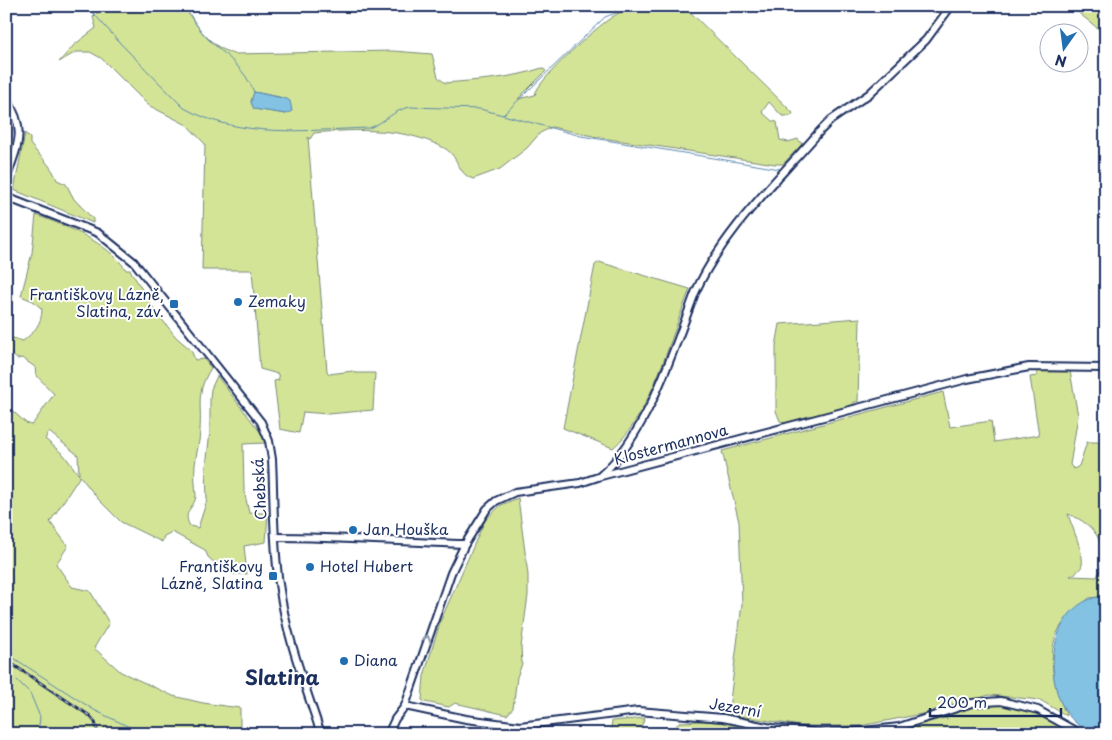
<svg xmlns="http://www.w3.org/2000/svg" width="1112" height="740" viewBox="0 0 1112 740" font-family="'Playpen Sans',sans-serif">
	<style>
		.green { fill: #d4e497; stroke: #788a7a; fill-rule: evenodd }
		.water { fill: #83c2e3; stroke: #5987ae }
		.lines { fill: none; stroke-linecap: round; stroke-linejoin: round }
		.stream { stroke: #5987ae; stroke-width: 1 }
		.minor-casing { stroke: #1b2f5e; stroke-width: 10 }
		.minor { stroke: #fff; stroke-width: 6 }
		.rail-casing { stroke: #1b2f5e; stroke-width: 3 }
		.rail { stroke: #fff; stroke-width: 1; stroke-dasharray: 4; stroke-linecap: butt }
		.oneway { stroke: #8d97ae }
		.poi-dot { fill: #1f6fb2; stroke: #fff; stroke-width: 2 }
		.labels { text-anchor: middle; stroke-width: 4; stroke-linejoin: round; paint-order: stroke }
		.poi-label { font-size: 15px; fill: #1b2f5e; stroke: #fff; text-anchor: start }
		.street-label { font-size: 15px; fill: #1b2f5e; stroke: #fff }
		.district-label { font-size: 20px; font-weight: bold; fill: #1b2f5e; stroke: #fff }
	</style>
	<rect width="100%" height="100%" fill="#fff"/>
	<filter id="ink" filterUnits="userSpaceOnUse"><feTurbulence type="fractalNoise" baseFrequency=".02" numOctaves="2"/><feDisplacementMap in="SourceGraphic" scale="10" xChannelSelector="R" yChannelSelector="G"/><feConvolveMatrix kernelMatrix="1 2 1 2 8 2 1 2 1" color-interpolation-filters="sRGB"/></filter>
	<g filter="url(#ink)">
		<g class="green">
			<path d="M104,6h79c15,21 26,40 51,48l159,-3 39,3 6,23 7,6c33,-3 65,-4 97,-15l4,3 -28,28 17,-4c1,-14 69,-76 84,-82 21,-9 43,-7 65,-7l109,107 -2,3h-9l-13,-14 -7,10 10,9 5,1 3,18 8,2 10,-3 4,5 -19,20h-8l-173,-26 -50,-11 -12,6 -13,15 -27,21 -27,10c-16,-5 -14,-22 -27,-30 -39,-22 -89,-20 -132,-16l-4,6 -2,-2 19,234 2,3 24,-3 2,2h20l-2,37 -45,4 -25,-2 -4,21 -19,-4 -6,-48 5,-1 -1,-6 -18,-5 -8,-99h-50l3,-126 -18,-19 -39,-20 -47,-47 -11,-6h-14l-17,10 15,-17 22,-17 -3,-11zM254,92l26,5 6,17 -32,-5 -3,-7z"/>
			<polygon points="1070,6 1095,6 1106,15 1106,35"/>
			<path d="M25,133l5,5v6c10,13 21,20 27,36l9,4 8,15 19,20v4l-79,-33z"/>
			<path d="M36,215c30,11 72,27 90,55h4l26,42 20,25 15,13 4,10 9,-1 7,9c-16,26 -9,35 -11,62 0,12 -4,23 -5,35 -1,10 0,20 1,30 0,12 -15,16 -6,31l8,2 9,-28 -1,-33 4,-36v-32l1,-10 6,-13 44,57 4,10 -22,1 1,46 5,23h19l-2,29 -22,4 3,28h-14l-9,-3 -16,-14 -3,-7 -33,-18 -8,4 -2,6 -41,-20 -23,-23 -18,-23 -30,46 18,24 -12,18 16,23 18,4 19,32 -15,25 27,24 52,24 30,7 37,5v26h-234v-329l20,18 6,2 22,-31 -18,-19 -1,-8 -13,-9 -5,1 -11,-9v-9l7,-3 10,3c11,-9 19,-17 19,-32l-9,-8 -12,-5 11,-43zM49,432l29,23 1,20 -15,-20 -19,-16z"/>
			<path d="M599,262l91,27c-19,46 -39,127 -77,159l-50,-20 32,-163z"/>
			<polygon points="860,318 858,402 854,402 853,406 785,423 780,421 776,411 776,346 780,324"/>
			<path d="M1037,371h33l8,45 -8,49 4,4 5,-3 8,-24h19v154l-17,2c-9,9 -23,20 -30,31 -14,26 -4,63 8,87l-27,-16 -51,-5 -57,17 -72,14h-59l-81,-13 9,-4 13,-105 -3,-82 -17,-71 221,-59 7,35 41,-6 3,21 45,-7 -9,-58 7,-1zM1068,514c28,10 44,35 29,63l-27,-1c5,-3 10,-5 12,-11 3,-10 -11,-40 -14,-51z"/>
			<polygon points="518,498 528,575 528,595 521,647 522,664 517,677 513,708 507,715 455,703 449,707 425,702 422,700 424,676 440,622 485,520 501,505"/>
			<polygon points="986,701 1020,705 1081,734 878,734 946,718 947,720 946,713"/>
			<polygon points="645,718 638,734 610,734 612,721"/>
			<polygon points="703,721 735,723 803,734 698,734 696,731 681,730 676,726 679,722"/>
		</g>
		<g class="water">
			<polygon points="254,92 287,99 290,101 292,111 286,114 254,109 251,102"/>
			<path d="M1106,596v138c-69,0 -72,-135 0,-138z"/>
		</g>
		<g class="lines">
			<g class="stream">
				<path d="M87,6l33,37 64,65c57,31 122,22 185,20 15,-5 26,-19 41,-21l70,2 23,6 102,-98 29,-11"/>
				<path d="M184,6c8,11 14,23 24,33 17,16 37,29 46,53"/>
				<polyline points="503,115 581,136 780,169"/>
				<polyline points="6,653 94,710 144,734"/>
				<polyline points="17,680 28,691"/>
				<polyline points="30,693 40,717 38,734"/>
			</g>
			<g class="minor-casing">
				<g id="minor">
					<path d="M6,98c22,33 11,48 0,82"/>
					<path d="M6,197l92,36 36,29 127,160 8,19 3,18c2,41 1,84 7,125 7,52 26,101 42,150"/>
					<path d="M601,475c46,-40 73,-126 94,-182 28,-62 81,-111 125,-162l11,-11 38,-26 57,-54 25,-34"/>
					<path d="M275,537c64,0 126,5 190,7"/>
					<polyline points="405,706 466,719 520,726 638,711 723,718 772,728 822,733 865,731 899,727 972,703 1001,701 1038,710 1081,734"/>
					<polyline points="388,734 395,719 405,706 451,573 465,544 487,509 496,501 515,492 580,483 601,476 967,379 1029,367 1106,368"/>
				</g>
			</g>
			<use href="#minor" class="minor"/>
			<g class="rail-casing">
				<polyline id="rail" points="6,660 90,716 95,722 98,734"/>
			</g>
			<use href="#rail" class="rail"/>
		</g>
		<defs><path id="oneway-chevron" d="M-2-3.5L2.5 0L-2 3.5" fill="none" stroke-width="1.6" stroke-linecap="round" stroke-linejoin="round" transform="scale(1.25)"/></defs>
		<use class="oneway" href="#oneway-chevron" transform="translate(427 639) rotate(-71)"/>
	</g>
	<g class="poi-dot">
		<circle cx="238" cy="302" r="5"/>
		<rect x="169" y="299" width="10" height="10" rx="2.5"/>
		<circle cx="353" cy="530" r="5"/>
		<circle cx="310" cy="567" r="5"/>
		<rect x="268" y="571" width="10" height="10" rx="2.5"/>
		<circle cx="344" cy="661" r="5"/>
	</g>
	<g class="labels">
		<g class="poi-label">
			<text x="164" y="300" text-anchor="end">Františkovy Lázně,<tspan x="164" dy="17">Slatina, záv.</tspan></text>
			<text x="248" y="307">Zemaky</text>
			<text x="363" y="535">Jan Houška</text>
			<text x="263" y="572" text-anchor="end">Františkovy<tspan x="263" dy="17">Lázně, Slatina</tspan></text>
			<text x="320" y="572">Hotel Hubert</text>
			<text x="354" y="666">Diana</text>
		</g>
		<g class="street-label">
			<text transform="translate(671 445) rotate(-15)" y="5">Klostermannova</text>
			<text transform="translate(260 489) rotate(-93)" y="5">Chebská</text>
			<text transform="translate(735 708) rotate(10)" y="5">Jezerní</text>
		</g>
		<g class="district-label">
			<text x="282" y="685">Slatina</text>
		</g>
	</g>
	<rect width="1112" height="740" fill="none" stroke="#fff" stroke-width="25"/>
	<rect x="12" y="12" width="1087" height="715" fill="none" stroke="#1b2f5e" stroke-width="2" filter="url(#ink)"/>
	<g transform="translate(1064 48) rotate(194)"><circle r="24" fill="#ffffff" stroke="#a4acbf"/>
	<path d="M0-4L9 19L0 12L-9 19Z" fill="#1f6fb2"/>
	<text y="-8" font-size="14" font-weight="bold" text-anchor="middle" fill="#1b2f5e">N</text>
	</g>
	<path d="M930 708v8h131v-8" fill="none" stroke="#1b2f5e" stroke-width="2.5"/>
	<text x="937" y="708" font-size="15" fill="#1b2f5e" stroke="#ffffff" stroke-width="4" paint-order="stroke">200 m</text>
</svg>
